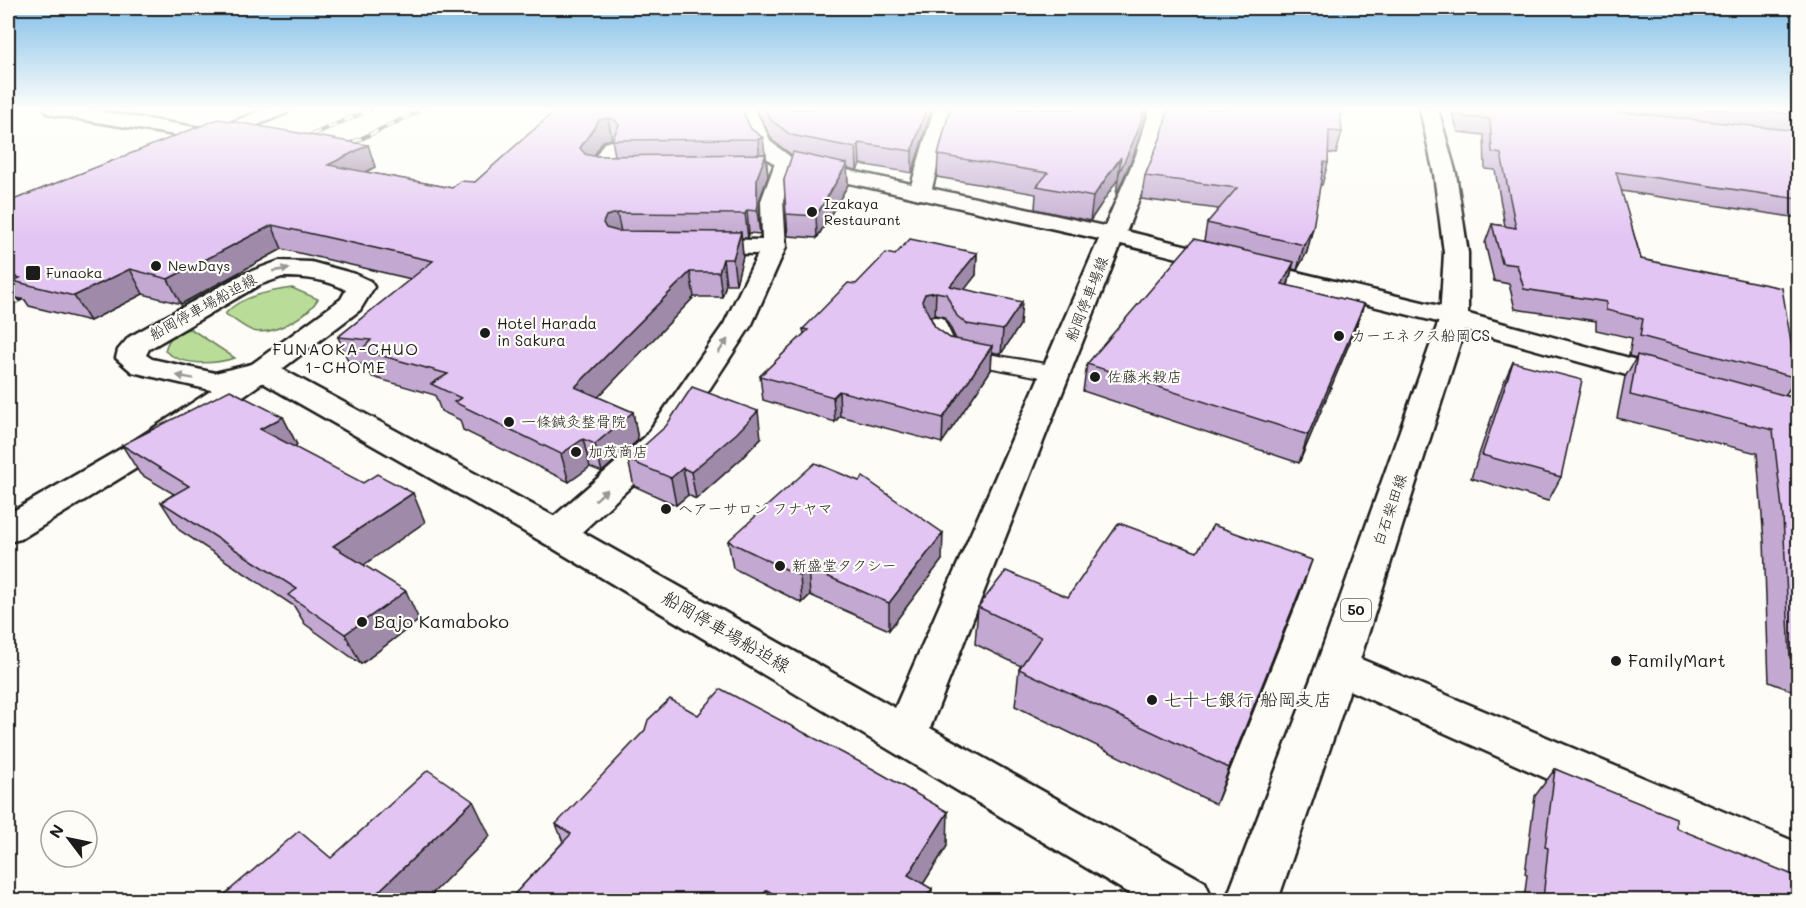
<svg xmlns="http://www.w3.org/2000/svg" width="1806" height="908" viewBox="0 0 1806 908" font-family="Mali,'Klee One',sans-serif">
	<style>
		.green { fill: #b9dd98; stroke: #6a7c5a; stroke-width: 1.5 }
		.lines { fill: none; stroke-linecap: round; stroke-linejoin: round }
		.lane-casing { stroke: #1c1c1c; stroke-width: 4 }
		.street-casing { stroke: #1c1c1c; stroke-width: 5 }
		.secondary-casing { stroke: #1c1c1c; stroke-width: 5 }
		.primary-casing { stroke: #1c1c1c; stroke-width: 5 }
		.lane { fill: #fdfcf7; fill-rule: evenodd }
		.street { fill: #fdfcf7; fill-rule: evenodd }
		.secondary { fill: #fdfcf7; fill-rule: evenodd }
		.primary { fill: #fdfcf7; fill-rule: evenodd }
		.rail-far1-casing { stroke: #1c1c1c; stroke-width: 4.5 }
		.rail-casing { stroke: #1c1c1c; stroke-width: 5 }
		.rail-far1 { stroke: #fdfcf7; stroke-width: 3; stroke-dasharray: 9; stroke-linecap: butt }
		.rail { stroke: #fdfcf7; stroke-width: 4; stroke-dasharray: 11; stroke-linecap: butt }
		.wall { fill: #c3a9d1; stroke: #1c1c1c; stroke-width: 1.5; fill-rule: evenodd }
		.shaded-wall { fill: #9f8aaa; stroke: #1c1c1c; stroke-width: 1.5 }
		.building { fill: #e3c5f3; stroke: #1c1c1c; stroke-width: 1.5 }
		.oneway { fill: #989794 }
		.poi-dot { fill: #1c1c1c; stroke: #fdfcf7; stroke-width: 2 }
		.labels { text-anchor: middle; stroke-width: 4.5; stroke-linejoin: round; paint-order: stroke }
		.far-poi-label { font-size: 14px; fill: #1c1c1c; stroke: #fdfcf7; text-anchor: start }
		.shield { fill: #fdfcf7; stroke: #605f5e; stroke-width: 1.5 }
		.shield-label { font-size: 14px; font-weight: bold; fill: #1c1c1c }
		.street-label { font-size: 15px; fill: #1c1c1c; stroke: #fdfcf7 }
		.poi-label { font-size: 15px; fill: #1c1c1c; stroke: #fdfcf7; text-anchor: start }
		.neighbourhood-label { font-size: 16px; letter-spacing: 1.5px; fill: #1c1c1c; stroke: #fdfcf7 }
		.near-poi-label { font-size: 18px; fill: #1c1c1c; stroke: #fdfcf7; text-anchor: start }
		.near-street-label { font-size: 18px; fill: #1c1c1c; stroke: #fdfcf7 }
	</style>
	<rect width="100%" height="100%" fill="#fdfcf7"/>
	<filter id="ink" filterUnits="userSpaceOnUse"><feTurbulence type="fractalNoise" baseFrequency=".0167" numOctaves="2"/><feDisplacementMap in="SourceGraphic" scale="12" xChannelSelector="R" yChannelSelector="G"/><feConvolveMatrix kernelMatrix="1 2 1 2 8 2 1 2 1" color-interpolation-filters="sRGB"/></filter>
	<g filter="url(#ink)">
		<g class="green">
			<path d="M292,288l26,11c-10,17 -45,37 -65,32 -9,-3 -19,-12 -28,-17 15,-18 46,-23 67,-26z"/>
			<path d="M191,329l44,29c-20,6 -52,9 -70,-7 3,-14 11,-21 26,-22z"/>
		</g>
		<g class="lines">
			<g class="lane-casing">
				<polygon id="lane" points="935,317 943,318 954,341 965,350 1057,366 1065,368 1068,373 1065,378 1057,380 950,360 936,349 924,323 927,318"/>
			</g>
			<g class="street-casing">
				<g id="street">
					<polygon points="45,109 87,109 213,130 264,109 289,109 287,113 201,148 194,146 191,142 193,138 54,115 47,113"/>
					<polygon points="934,109 952,109 931,192 928,197 920,199 912,197 909,192"/>
					<polygon points="1150,109 1168,109 1156,155 1125,235 1121,240 1113,242 1105,240 1101,235 1136,155"/>
					<polygon points="611,141 618,143 621,147 612,163 634,165 638,169 634,173 598,176 591,174 587,170 604,143"/>
					<polygon points="785,157 792,159 795,163 783,201 786,247 752,324 669,451 570,543 557,547 544,543 539,534 544,525 645,437 724,324 758,254 696,253 687,251 684,246 687,241 696,239 762,240 761,201 775,163 778,159"/>
					<polygon points="1454,310 1684,373 1688,379 1684,385 1673,388 1444,324 1440,318 1444,312"/>
					<polygon points="262,361 272,364 277,370 272,376 153,458 21,539 8,542 8,514 129,444 252,364"/>
					<polygon points="1337,649 1798,843 1798,891 1322,678 1316,666 1322,654"/>
				</g>
			</g>
			<g class="secondary-casing">
				<path id="secondary" d="M737,109h18l16,33 21,16 321,70 351,84 4,6 -4,6 -10,2 -333,-82 -191,484 275,154 8,18h-73l-596,-357 -286,-163 -43,11 -83,-19 -16,-14 2,-8 11,-13 112,-62 38,-14 32,1 44,12 15,7 4,6 -14,23 -78,59 288,156 325,183 204,-469 -321,-72 -23,-18zM282,277c23,0 44,2 64,13l-5,9 -89,65 -37,9 -63,-14 -6,-4 3,-6 110,-64z"/>
			</g>
			<g class="primary-casing">
				<polygon id="primary" points="1420,109 1438,109 1456,174 1468,253 1468,318 1358,666 1278,900 1226,900 1316,666 1440,318 1444,253 1434,174"/>
			</g>
			<use href="#lane" class="lane"/>
			<use href="#street" class="street"/>
			<use href="#secondary" class="secondary"/>
			<use href="#primary" class="primary"/>
			<g class="rail-far1-casing">
				<g id="rail-far1">
					<polyline points="295,142 372,109"/>
					<polyline points="337,150 424,109"/>
				</g>
			</g>
			<g class="rail-casing">
				<polyline id="rail" points="8,305 33,293"/>
			</g>
			<use href="#rail-far1" class="rail-far1"/>
			<use href="#rail" class="rail"/>
		</g>
		<g class="wall">
			<path d="M557,109l194,20 12,9 1,16h2l2,22 -9,25 1,33 -11,-1 -1,5h-7l2,18 -7,28h-10l-4,13h-28l-96,100 35,15 5,28 -36,32 -12,-5 -21,15 -106,-52 -3,-10 -19,-9 -6,-16 -63,-18 -5,-12 -18,-2 -11,-26 73,-58 -129,-30 -101,55 -38,-10 -53,27 -61,-15 -4,-6 -17,-4v-96l1,2 359,-57 7,22 -9,5 86,16 23,-6zM612,139l3,17h-21l9,-15z"/>
			<polygon points="756,109 932,109 912,173 860,164 857,170 847,168 848,185 817,238 788,236 784,180 792,155 773,141"/>
			<polygon points="950,109 1148,109 1134,154 1116,195 1118,179 1090,221 1035,209 1036,194 937,177 938,155"/>
			<polygon points="1168,109 1342,132 1336,154 1328,153 1328,163 1322,185 1320,185 1307,252 1297,270 1292,269 1288,286 1364,304 1355,330 1299,463 1083,391 1087,364 1204,241 1207,223 1219,209 1141,199 1145,176 1162,134"/>
			<polygon points="1451,109 1798,109 1798,218 1621,191 1641,259 1797,378 1785,395 1798,399 1798,693 1769,682 1764,541 1757,453 1617,418 1625,377 1636,358 1629,356 1632,338 1596,330 1596,321 1515,309 1509,284 1494,281 1485,243 1492,224 1505,226 1495,170 1485,169 1484,135 1458,132"/>
			<path d="M977,253l-1,22 -12,14 56,36 -19,29 -9,-2 -1,18 -49,73 -102,-27 -5,6 -72,-22 -3,-24 44,-42 -1,-5 53,-45 39,-29zM935,315l10,2 11,22 -6,-1 -15,-11 -5,-11z"/>
			<polygon points="1513,362 1561,477 1548,501 1471,478 1503,384"/>
			<polygon points="283,417 297,445 293,447 425,522 363,565 419,620 361,664 305,624 294,606 179,530 161,502 174,494 140,474 122,445"/>
			<polygon points="761,438 741,459 696,499 688,495 676,505 634,486 628,460"/>
			<polygon points="728,541 942,560 889,630 810,595 802,603 733,568"/>
			<polygon points="1197,552 1312,560 1299,596 1216,804 1015,706 1019,669 1021,666 975,644 978,607 1068,597"/>
			<polygon points="698,715 947,846 923,884 932,889 931,898 935,900 509,900 563,842 556,824"/>
			<polygon points="1555,769 1676,828 1798,900 1524,900 1527,875 1525,874 1535,796"/>
		</g>
		<g class="shaded-wall">
			<polygon points="926,109 932,109 912,173 912,151"/>
			<polygon points="1145,109 1148,109 1134,154 1116,195 1119,173"/>
			<polygon points="608,118 612,139 603,141 585,170 580,148 599,120"/>
			<polygon points="763,138 768,176 759,201 760,234 757,211 757,178 760,161 758,139"/>
			<polygon points="859,143 860,164 857,170 856,148"/>
			<polygon points="368,145 375,167 336,187 328,165"/>
			<polygon points="1121,157 1118,179 1090,221 1093,197"/>
			<polygon points="847,164 848,185 817,238 816,216"/>
			<polygon points="747,210 749,233 748,238 745,214"/>
			<polygon points="617,213 622,237 611,240 603,223 606,216"/>
			<polygon points="272,225 282,249 181,304 168,279"/>
			<polygon points="1313,228 1307,252 1297,270 1304,245"/>
			<polygon points="741,232 743,256 736,284 733,259"/>
			<polygon points="977,253 976,275 952,306 950,286"/>
			<polygon points="723,259 726,284 722,297 719,272"/>
			<polygon points="1294,262 1287,287 1282,284"/>
			<polygon points="130,269 143,294 90,321 74,296"/>
			<polygon points="690,272 694,297 582,414 575,387"/>
			<polygon points="936,292 935,315 925,317 922,301 925,294"/>
			<polygon points="1022,302 1020,325 1001,354 1003,330"/>
			<polygon points="1364,304 1355,330 1299,463 1308,435"/>
			<polygon points="992,346 991,370 942,443 943,418"/>
			<polygon points="839,391 840,416 835,422 833,397"/>
			<polygon points="758,411 761,438 741,459 696,499 691,472"/>
			<polygon points="633,412 638,440 602,472 595,444"/>
			<polygon points="283,417 297,445 275,458 260,429"/>
			<polygon points="583,439 590,467 569,482 561,454"/>
			<polygon points="683,468 688,495 676,505 671,478"/>
			<polygon points="413,493 425,522 348,576 333,546"/>
			<polygon points="943,533 942,560 889,630 889,603"/>
			<polygon points="1312,560 1299,596 1216,804 1229,768"/>
			<polygon points="808,568 810,595 802,603 800,576"/>
			<polygon points="406,591 419,620 361,664 345,634"/>
			<polygon points="473,801 490,836 426,900 381,900 376,894"/>
			<polygon points="948,812 947,846 913,900 908,875"/>
			<polygon points="932,889 931,900 927,896"/>
			<polygon points="767,890 769,900 759,900"/>
		</g>
		<g class="building">
			<polygon points="557,109 742,109 751,129 763,138 758,139 612,140 619,125 615,120 608,118 599,120 580,148 585,154 593,156 766,154 757,178 757,211 747,210 745,214 617,213 606,216 603,223 606,228 617,231 741,232 733,259 723,259 719,272 690,272 575,387 633,412 595,444 583,439 561,454 454,402 461,398 431,384 448,374 361,350 371,340 338,337 433,261 272,225 168,279 130,269 74,296 13,281 20,278 8,275 8,202 218,119 368,145 328,165 452,188 460,181 475,182"/>
			<polygon points="765,109 926,109 912,151 859,143 856,148 791,135 771,120"/>
			<polygon points="950,109 1145,109 1137,133 1119,173 1121,157 1093,197 1037,186 1048,173 938,155"/>
			<polygon points="1168,109 1340,109 1342,132 1329,131 1328,163 1324,162 1313,228 1304,245 1207,223 1237,188 1145,176 1162,134"/>
			<polygon points="1461,109 1595,109 1798,131 1798,199 1616,172 1641,259 1782,288 1797,378 1640,336 1643,319 1606,310 1606,302 1524,289 1517,265 1502,263 1492,224 1516,228 1501,154 1492,152 1490,119 1464,117"/>
			<polygon points="1742,109 1798,109 1798,115"/>
			<polygon points="793,152 847,164 816,216 786,214 784,180"/>
			<polygon points="910,239 977,253 950,286 1022,302 1003,330 967,324 957,316 946,294 936,292 925,294 922,301 935,327 950,338 992,346 943,418 839,391 833,397 760,376 808,330 803,329 848,283 856,284 886,253 895,255"/>
			<polygon points="1194,239 1294,262 1282,284 1364,304 1308,435 1087,364"/>
			<polygon points="1637,355 1798,399 1798,661 1790,658 1783,517 1773,430 1630,395"/>
			<polygon points="1513,362 1582,380 1561,477 1482,455"/>
			<polygon points="692,387 758,411 737,433 691,472 683,468 671,478 628,460 666,426"/>
			<polygon points="230,390 283,417 260,429 363,483 377,474 413,493 333,546 406,591 345,634 288,595 297,589 161,502 189,486 122,445"/>
			<polygon points="815,463 859,481 863,477 943,533 889,603 808,568 800,576 728,541"/>
			<polygon points="1119,523 1197,552 1213,525 1312,560 1229,768 1019,669 1041,637 978,607 1006,571 1068,597"/>
			<polygon points="721,689 873,769 948,812 908,875 932,889 927,896 935,900 783,900 767,890 759,900 509,900 571,834 556,824 645,730 648,720 670,699 698,715"/>
			<polygon points="1555,769 1676,818 1676,828 1798,877 1798,900 1543,900 1548,848 1545,847"/>
			<polygon points="428,770 473,801 376,894 384,900 218,900 299,831 331,858"/>
		</g>
		<defs><path id="oneway-solid" d="M-6-.8H1V-3.2L6.5 0L1 3.2V.8H-6Z" transform="scale(1.5)"/></defs>
		<g class="oneway">
			<use href="#oneway-solid" transform="translate(281 270) rotate(-8)"/>
			<use href="#oneway-solid" transform="translate(723 346) rotate(-56)"/>
			<use href="#oneway-solid" transform="translate(185 377) rotate(-170)"/>
			<use href="#oneway-solid" transform="translate(601 495) rotate(-42)"/>
		</g>
	</g>
	<linearGradient id="sky" x2="0" y2="1"><stop stop-color="#81bee8"/><stop offset="0.46" stop-color="#fefefb"/><stop offset="1" stop-color="#fefefb" stop-opacity="0"/></linearGradient>
	<rect width="1806" height="236" fill="url(#sky)"/>
	<g class="poi-dot">
		<circle cx="812" cy="212" r="6"/>
		<circle cx="156" cy="266" r="6"/>
		<rect x="25" y="265" width="16" height="16" rx="3"/>
		<circle cx="485" cy="333" r="6"/>
		<circle cx="1339" cy="336" r="6"/>
		<circle cx="1095" cy="377" r="6"/>
		<circle cx="509" cy="422" r="6"/>
		<circle cx="576" cy="452" r="6"/>
		<circle cx="666" cy="509" r="6"/>
		<circle cx="780" cy="566" r="6"/>
		<circle cx="362" cy="622" r="6"/>
		<circle cx="1616" cy="661" r="6"/>
		<circle cx="1152" cy="700" r="6"/>
	</g>
	<g class="labels">
		<g class="far-poi-label">
			<text x="824" y="209">Izakaya<tspan x="824" dy="16">Restaurant</tspan></text>
			<text x="168" y="271">NewDays</text>
			<text x="46" y="278">Funaoka</text>
		</g>
		<rect class="shield" x="1341" y="599" width="30" height="22" rx="4.5"/>
		<g class="shield-label">
			<text x="1356" y="615">50</text>
		</g>
		<g class="street-label">
			<text transform="translate(1087 299) rotate(-68)" y="5">船岡停車場線</text>
			<text transform="translate(203 307) rotate(-29)" y="5">船岡停車場船迫線</text>
			<text transform="translate(1390 510) rotate(-71)" y="5">白石柴田線</text>
		</g>
		<g class="poi-label">
			<text x="497" y="329">Hotel Harada<tspan x="497" dy="17">in Sakura</tspan></text>
			<text x="1351" y="341">カーエネクス船岡CS</text>
			<text x="1107" y="382">佐藤米穀店</text>
			<text x="521" y="427">一條鍼灸整骨院</text>
			<text x="588" y="457">加茂商店</text>
			<text x="678" y="514">ヘアーサロン フナヤマ</text>
			<text x="792" y="571">新盛堂タクシー</text>
		</g>
		<g class="neighbourhood-label">
			<text x="346" y="355">FUNAOKA-CHUO<tspan x="346" dy="18">1-CHOME</tspan></text>
		</g>
		<g class="near-poi-label">
			<text x="374" y="628">Bajo Kamaboko</text>
			<text x="1628" y="667">FamilyMart</text>
			<text x="1164" y="706">七十七銀行 船岡支店</text>
		</g>
		<g class="near-street-label">
			<text transform="translate(726 632) rotate(30)" y="6">船岡停車場船迫線</text>
		</g>
	</g>
	<rect width="1806" height="908" fill="none" stroke="#fdfcf7" stroke-width="30"/>
	<rect x="15" y="15" width="1776" height="878" fill="none" stroke="#1c1c1c" stroke-width="2" filter="url(#ink)"/>
	<g transform="translate(69 839) rotate(302)"><circle r="28" fill="#fdfcf7" stroke="#a3a29f" stroke-width="1.5"/>
	<path d="M0-4.5L10 22L0 15L-10 22Z" fill="#1c1c1c"/>
	<text y="-9" font-size="16" font-weight="bold" text-anchor="middle" fill="#1c1c1c">N</text>
	</g>
</svg>
